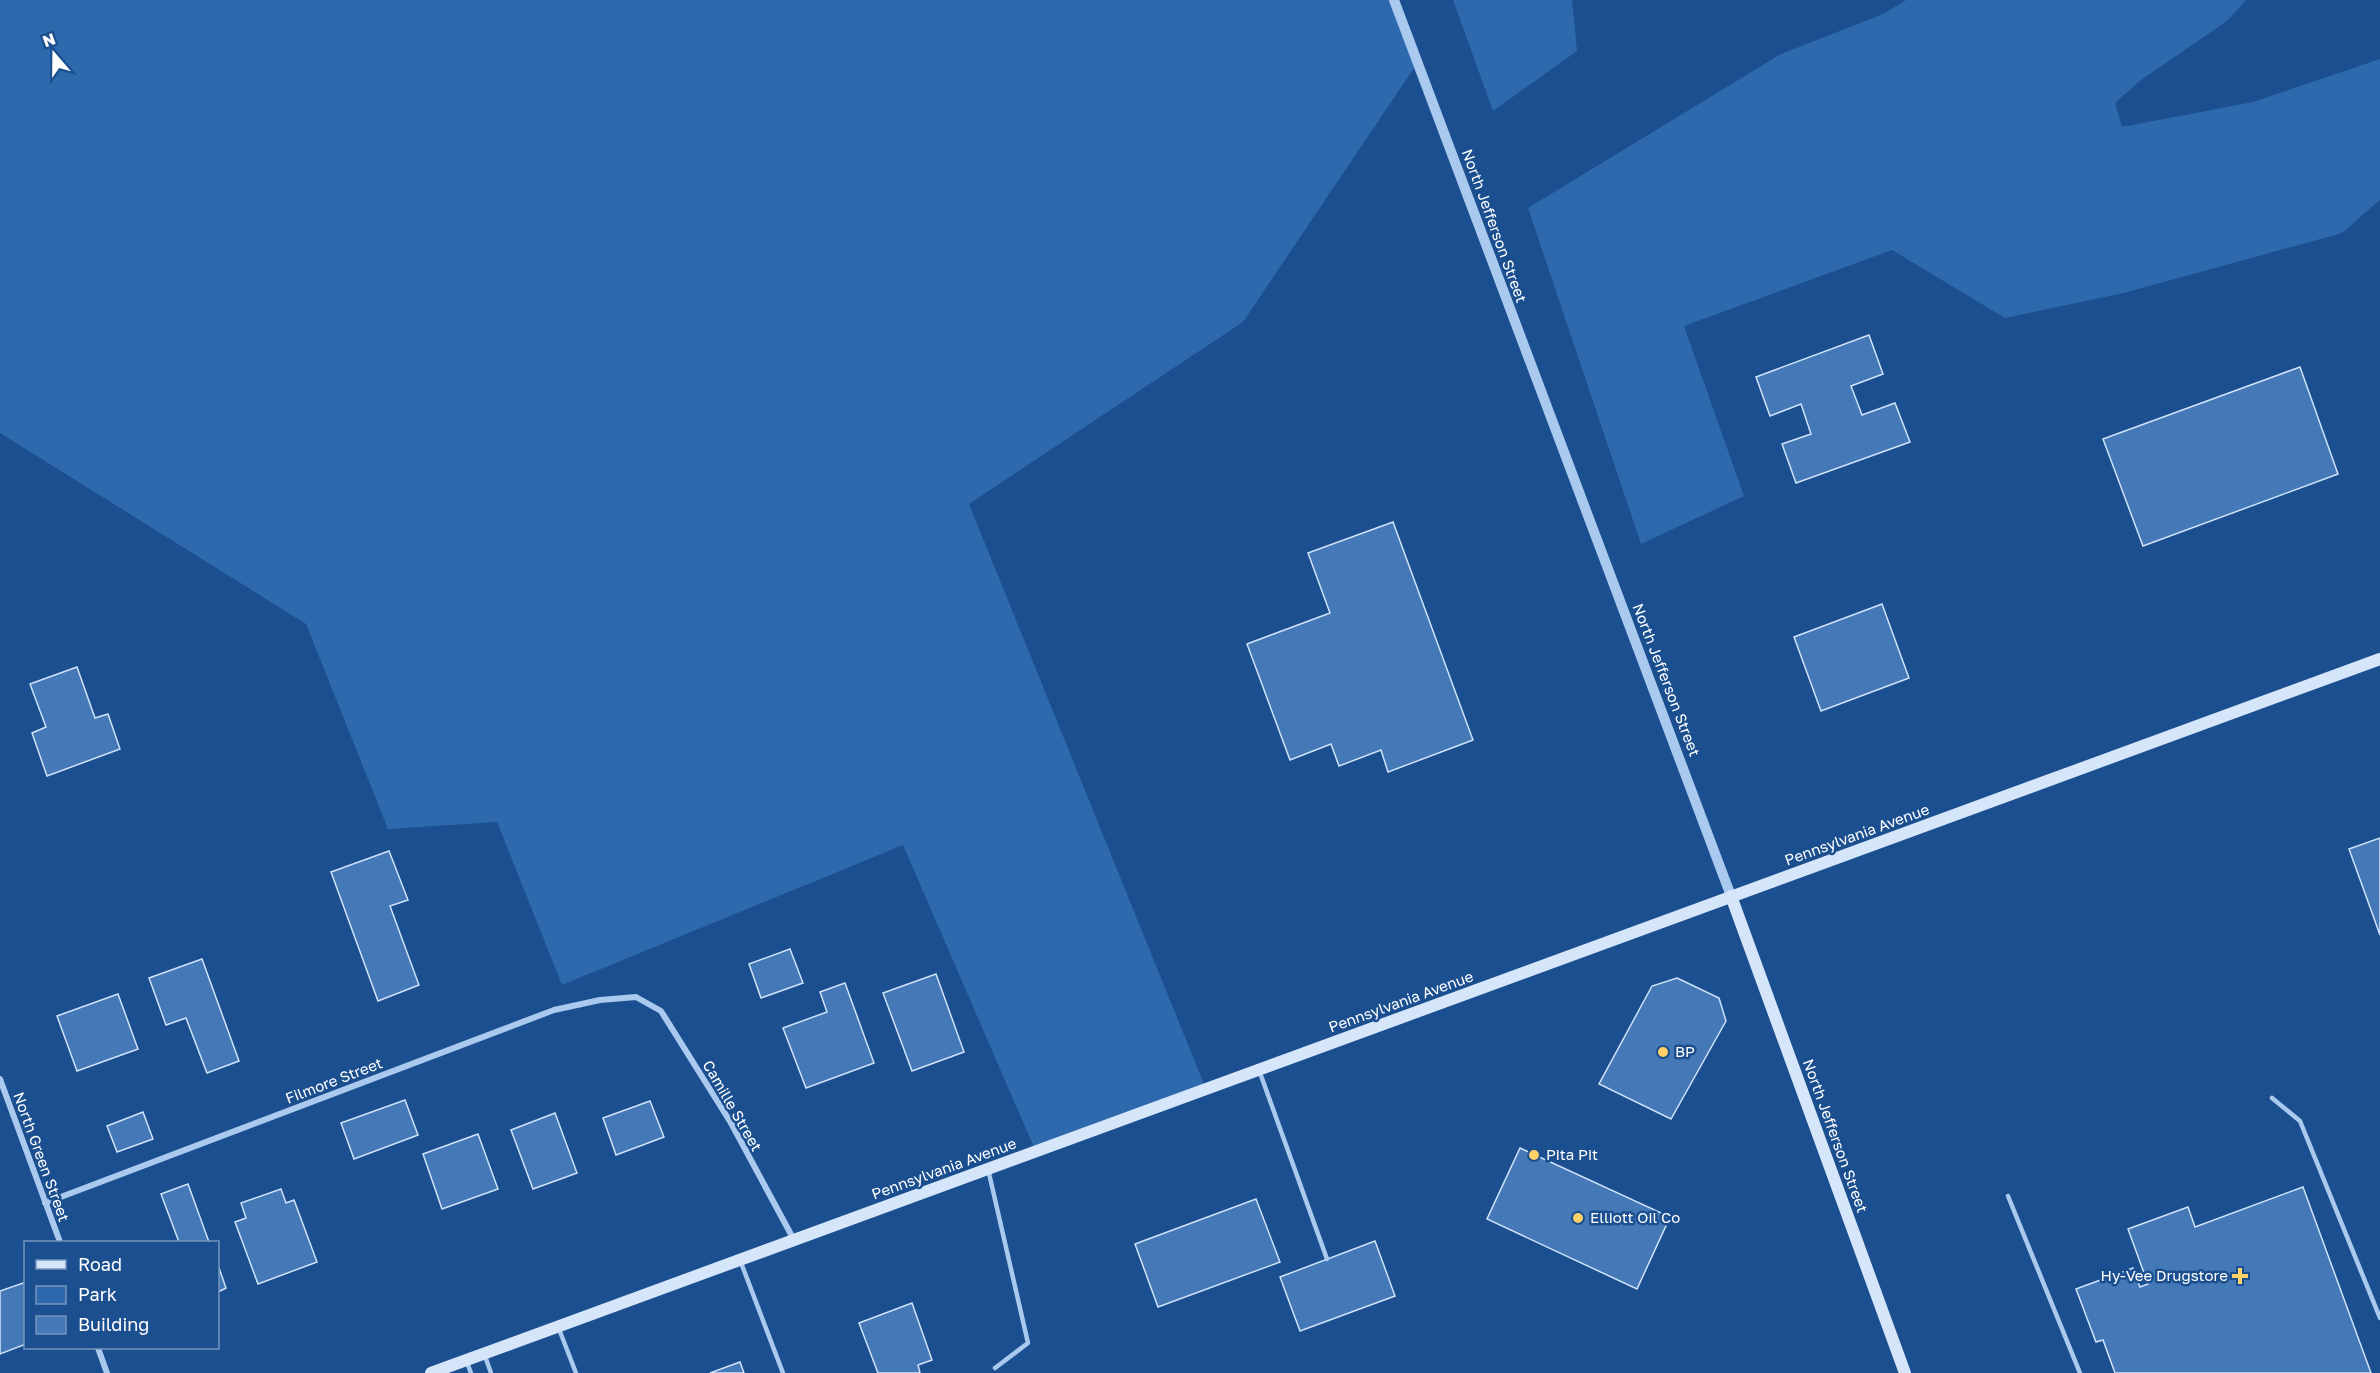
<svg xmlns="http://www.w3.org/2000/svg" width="2380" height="1373" viewBox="0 0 2380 1373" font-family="'Golos Text',sans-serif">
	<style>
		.green { fill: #2e69ad }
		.building { fill: #4478b7; stroke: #cfe3fa; stroke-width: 1.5 }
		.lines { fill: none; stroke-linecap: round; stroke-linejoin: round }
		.service { stroke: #a9c9ee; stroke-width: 4.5 }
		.minor { stroke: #a9c9ee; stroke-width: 6 }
		.tertiary { stroke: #a9c9ee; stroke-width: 10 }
		.secondary { stroke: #d6e6fa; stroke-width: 12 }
		.poi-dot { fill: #ffd166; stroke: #1b4f8f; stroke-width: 2 }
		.labels { text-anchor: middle; stroke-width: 5; stroke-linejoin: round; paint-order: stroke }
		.street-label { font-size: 15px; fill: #fff; stroke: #1b4f8f }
		.poi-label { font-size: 15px; fill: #fff; stroke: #1b4f8f; text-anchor: start }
	</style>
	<rect width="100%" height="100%" fill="#1b4f8f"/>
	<g class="green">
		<polygon points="0,0 1394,0 1418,62 1243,322 969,504 1206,1089 1036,1152 903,845 562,985 497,822 388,829 306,624 0,433"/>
		<polygon points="1453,0 1572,0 1577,51 1493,111"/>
		<polygon points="1906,0 2246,0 2227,21 2141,80 2115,103 2122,127 2253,102 2380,59 2380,200 2342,233 2124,293 2005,318 1892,250 1684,326 1744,496 1641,544 1528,208 1781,54 1883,14"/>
	</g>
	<g class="building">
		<polygon points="1869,335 1883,374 1851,386 1862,415 1895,403 1910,442 1796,483 1782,444 1811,434 1801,404 1770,416 1756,377"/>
		<polygon points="2300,367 2338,474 2143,546 2103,439"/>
		<polygon points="1393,522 1473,740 1388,772 1381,750 1339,766 1331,744 1290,760 1247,644 1330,613 1308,553"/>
		<polygon points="1882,604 1909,678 1821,711 1794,637"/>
		<polygon points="77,667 95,718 108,714 120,749 47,776 32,733 46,727 30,684"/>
		<polygon points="2380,838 2380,935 2349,849"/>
		<polygon points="389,851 408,900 390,906 419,985 378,1001 331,872"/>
		<polygon points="790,949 803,983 761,998 749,964"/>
		<polygon points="202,959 239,1061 207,1073 186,1018 166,1025 149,978"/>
		<polygon points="936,974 964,1052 912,1071 883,993"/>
		<polygon points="1677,978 1719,998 1726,1021 1671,1119 1599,1084 1652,986"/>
		<polygon points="845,983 874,1063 806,1088 783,1028 827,1012 820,992"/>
		<polygon points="118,994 138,1049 77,1071 57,1016"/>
		<polygon points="405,1100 418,1135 354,1159 341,1123"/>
		<polygon points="650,1101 664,1137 616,1155 603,1118"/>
		<polygon points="143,1112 153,1139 117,1152 107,1126"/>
		<polygon points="555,1113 577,1173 533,1189 511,1130"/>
		<polygon points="478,1134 498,1189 442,1209 423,1154"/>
		<polygon points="1520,1148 1670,1217 1637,1289 1487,1219"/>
		<polygon points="188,1184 209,1242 179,1242 161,1194"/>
		<polygon points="2303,1187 2371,1373 2115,1373 2103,1340 2096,1342 2076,1289 2133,1268 2140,1287 2148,1284 2128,1229 2188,1207 2195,1227"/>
		<polygon points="281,1189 286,1203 294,1200 317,1262 258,1284 235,1222 246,1218 241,1203"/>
		<polygon points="1256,1199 1280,1262 1158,1307 1135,1244"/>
		<polygon points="1375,1241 1395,1296 1300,1331 1280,1277"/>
		<polygon points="218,1265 226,1288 218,1292"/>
		<polygon points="26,1282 26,1344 0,1354 0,1291"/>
		<polygon points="912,1303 932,1360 918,1365 920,1373 878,1373 859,1323"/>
		<polygon points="740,1362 744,1373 710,1373"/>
	</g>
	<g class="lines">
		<g class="service">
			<polyline points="1259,1070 1327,1259"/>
			<polyline points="2272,1098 2300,1121 2380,1318"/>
			<polyline points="988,1169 1028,1343 995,1368"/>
			<polyline points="2008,1196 2080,1373"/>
			<polyline points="740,1260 783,1373"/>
			<polyline points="559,1329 576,1373"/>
			<polyline points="485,1356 491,1373"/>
			<polyline points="466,1360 471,1373"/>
		</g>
		<g class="minor">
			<polyline points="0,1079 60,1242"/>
			<polyline points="45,1203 554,1010 600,1000 636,997 661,1011 731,1123 794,1240"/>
			<polyline points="98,1348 107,1373"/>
		</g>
		<polyline class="tertiary" points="1394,0 1731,896"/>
		<g class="secondary">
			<polyline points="1731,896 1905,1373"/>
			<polyline points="431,1373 2380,659"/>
		</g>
	</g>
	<g class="poi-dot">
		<circle cx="1663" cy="1052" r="6"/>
		<circle cx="1534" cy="1155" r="6"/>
		<circle cx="1578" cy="1218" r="6"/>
		<path d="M2237 1267h6v6h6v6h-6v6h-6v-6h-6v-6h6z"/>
	</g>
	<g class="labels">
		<g class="street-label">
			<text transform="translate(1494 226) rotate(70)" y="5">North Jefferson Street</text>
			<text transform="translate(1666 680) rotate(69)" y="5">North Jefferson Street</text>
			<text transform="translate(1857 835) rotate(-20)" y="5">Pennsylvania Avenue</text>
			<text transform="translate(1401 1002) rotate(-20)" y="5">Pennsylvania Avenue</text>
			<text transform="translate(334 1081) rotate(-21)" y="5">Filmore Street</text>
			<text transform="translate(732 1106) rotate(60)" y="5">Camille Street</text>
			<text transform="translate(1835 1136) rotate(70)" y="5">North Jefferson Street</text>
			<text transform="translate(41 1157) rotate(70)" y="5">North Green Street</text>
			<text transform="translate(944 1169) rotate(-20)" y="5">Pennsylvania Avenue</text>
		</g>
		<g class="poi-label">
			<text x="1675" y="1057">BP</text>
			<text x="1546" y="1160">Pita Pit</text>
			<text x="1590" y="1223">Elliott Oil Co</text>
			<text x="2228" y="1281" text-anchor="end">Hy-Vee Drugstore</text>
		</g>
	</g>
	<rect x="24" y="1241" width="195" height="108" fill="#1b4f8f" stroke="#7695bc" stroke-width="1.5"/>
	<rect x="36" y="1260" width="30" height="9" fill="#d6e6fa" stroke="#7695bc" stroke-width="1.5"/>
	<text x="78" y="1271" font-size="18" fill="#ffffff">Road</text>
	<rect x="36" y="1286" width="30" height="18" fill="#2e69ad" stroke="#7695bc" stroke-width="1.5"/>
	<text x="78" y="1301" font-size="18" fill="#ffffff">Park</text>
	<rect x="36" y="1316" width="30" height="18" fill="#4478b7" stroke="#7695bc" stroke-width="1.5"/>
	<text x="78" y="1331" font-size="18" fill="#ffffff">Building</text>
	<g transform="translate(54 54) rotate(340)" stroke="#1b4f8f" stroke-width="4.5" paint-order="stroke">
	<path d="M0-4.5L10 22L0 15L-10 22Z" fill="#ffffff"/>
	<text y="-9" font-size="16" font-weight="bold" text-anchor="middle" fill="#ffffff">N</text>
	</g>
</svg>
